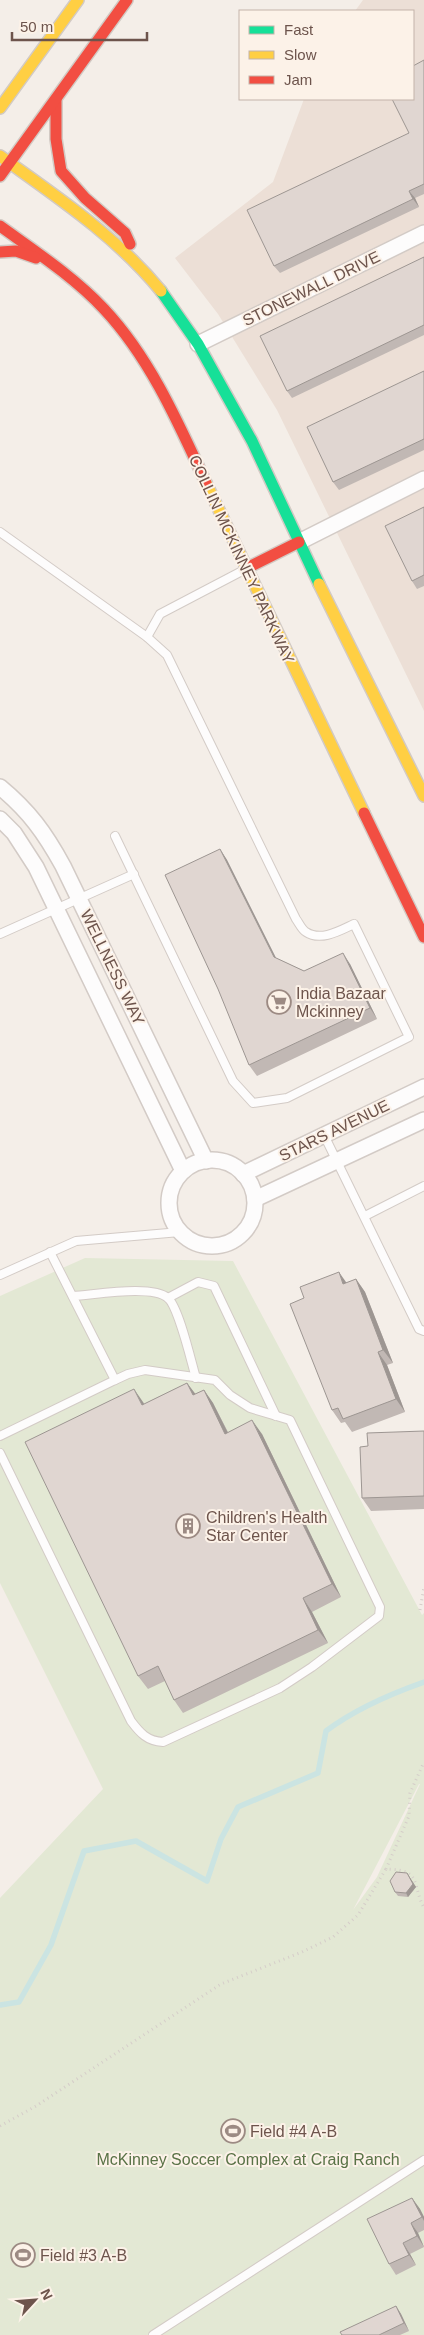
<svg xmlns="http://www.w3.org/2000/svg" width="424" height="2335" viewBox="0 0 424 2335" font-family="Arial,sans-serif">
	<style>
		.residential { fill: #ecdfd6 }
		.green { fill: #e3e8d4; fill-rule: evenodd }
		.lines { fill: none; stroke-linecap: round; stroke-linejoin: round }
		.stream { stroke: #cbe4e2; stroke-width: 5.5 }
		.lane-casing { stroke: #d3cbc6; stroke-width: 10 }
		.street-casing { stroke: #d3cbc6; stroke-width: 18 }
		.fast-casing { stroke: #d2cac4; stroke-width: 14 }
		.slow-casing { stroke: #d2cac4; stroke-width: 14 }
		.jam-casing { stroke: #d2cac4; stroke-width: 14 }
		.path { stroke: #d5cdc9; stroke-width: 3; stroke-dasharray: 1 4; stroke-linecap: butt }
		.lane { stroke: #fdfcfc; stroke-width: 8 }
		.street { stroke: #fdfcfc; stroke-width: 15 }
		.fast { stroke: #16e098; stroke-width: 11 }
		.slow { stroke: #ffcf43; stroke-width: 11 }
		.jam { stroke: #f24e42; stroke-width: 11 }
		.wall { fill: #c1b8b4 }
		.shaded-wall { fill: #9d9692 }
		.building { fill: #e0d6d1; stroke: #9d9692 }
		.labels { text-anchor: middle; stroke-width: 4; stroke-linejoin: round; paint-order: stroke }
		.street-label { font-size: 16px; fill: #6d544c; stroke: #fcf2e8 }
		.poi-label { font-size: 16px; fill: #6d544c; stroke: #fcf2e8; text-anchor: start }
		.park-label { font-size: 16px; fill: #597246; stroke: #fcf2e8 }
	</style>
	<rect width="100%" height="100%" fill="#f4eee8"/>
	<polygon class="residential" points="363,0 424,0 424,711 277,410 218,314 175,258 273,182 304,99 413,99 413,11 355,11"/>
	<path class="green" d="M85,1258l148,3 189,354 2,-2v722h-424v-437l103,-109 -103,-206v-287zM420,1784l-43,93 -24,33 66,-126z"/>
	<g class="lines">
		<path class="stream" d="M0,2005l19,-3 32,-57 33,-94 52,-10 71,40 14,-42 17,-32 80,-34 8,-42c29,-22 64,-37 98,-49"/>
		<g class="lane-casing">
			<g id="lane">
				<path d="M0,532l147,105 20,18 129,264c3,4 6,11 10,13 15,10 35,-2 48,-8l55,113 -122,61 -34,5 -20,-22 -118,-245"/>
				<polyline points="147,637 160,614 244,570"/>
				<polyline points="0,934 134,874"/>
				<polyline points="324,1135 419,1329 424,1331"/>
				<polyline points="365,1216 424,1186"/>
				<polyline points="0,1275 76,1241 180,1232"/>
				<path d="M73,1296c21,-1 79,-12 95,2 11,10 23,63 28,80"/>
				<polyline points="168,1298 198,1282 214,1286 276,1416"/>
				<polyline points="0,1436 115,1380"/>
				<path d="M0,1453l131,268c9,12 16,20 32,21l117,-54 32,-21 67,-51 1,-9 -90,-187 -40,-12 -20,-13 -15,-15 -70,-10 -17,4 -13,6 -65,-128"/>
				<polyline points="153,2335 424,2160"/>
			</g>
		</g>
		<g class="street-casing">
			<g id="street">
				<polyline points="198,344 424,233"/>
				<polyline points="299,542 424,479"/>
				<path d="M0,787c29,24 45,46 63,79l143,295"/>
				<polyline points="0,819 14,833 36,867 183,1171"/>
				<circle cx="212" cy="1203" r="43"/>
				<polyline points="243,1174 424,1087"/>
				<polyline points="255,1199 424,1120"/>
			</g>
		</g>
		<g class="fast-casing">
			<polyline id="fast" points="161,291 198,344 252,441 319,584"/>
		</g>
		<g class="slow-casing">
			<g id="slow">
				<polyline points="0,108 78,0"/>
				<path d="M0,156c57,41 116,80 161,135"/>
				<polyline points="206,483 364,813"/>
				<polyline points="319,584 424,796"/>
			</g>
		</g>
		<g class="jam-casing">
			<g id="jam">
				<polyline points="56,100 56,139 61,171 85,198 125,233 130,244"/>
				<polyline points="0,176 127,0"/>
				<path d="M0,226c36,26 74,51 104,83 46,49 74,113 102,174"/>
				<polyline points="0,252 16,251 36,258"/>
				<polyline points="245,569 299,542"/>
				<polyline points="364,813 424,937"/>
			</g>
		</g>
		<g class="path">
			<polyline points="420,1610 424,1587"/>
			<polyline points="386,1869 409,1816 410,1793 424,1762"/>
			<path d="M0,2126l36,-20 185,-122 81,-32 31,-15 25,-22 28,-46c37,1 25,14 38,39"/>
		</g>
		<use href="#lane" class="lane"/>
		<use href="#street" class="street"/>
		<use href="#fast" class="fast"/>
		<use href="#slow" class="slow"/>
		<use href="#jam" class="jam"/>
	</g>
	<g class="wall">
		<polygon points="424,60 424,194 415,198 419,207 280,273 274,266 409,133"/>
		<polygon points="424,257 424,335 292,398 287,391"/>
		<polygon points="424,371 424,450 339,490 333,482"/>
		<polygon points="424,507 424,586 417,589 412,581"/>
		<polygon points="220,849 227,860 276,958 304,971 350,964 377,1019 257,1076 249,1065"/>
		<polygon points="356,1279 365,1292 393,1363 387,1365 405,1412 352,1432 345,1422 341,1423 332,1410 346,1283"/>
		<polygon points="187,1383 195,1394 204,1390 213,1403 228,1432 262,1434 341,1597 312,1612 328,1643 183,1713 174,1700 165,1681 148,1689 138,1676 143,1402 144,1404"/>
		<polygon points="424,1431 424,1509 371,1511 362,1498 368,1446"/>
		<polygon points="407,1873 416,1887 408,1897 398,1896 395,1892"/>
		<polygon points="412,2198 420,2209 424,2217 424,2230 418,2233 424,2247 410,2254 416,2265 396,2275 389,2264"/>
		<polygon points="396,2306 401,2314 409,2331 400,2335 342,2335"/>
	</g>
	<g class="shaded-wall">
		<polygon points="409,191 415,198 419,207 413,199"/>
		<polygon points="220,849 227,860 281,968 274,957"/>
		<polygon points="343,953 350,964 377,1019 370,1008"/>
		<polygon points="339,1272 348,1285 343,1284"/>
		<polygon points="356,1279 365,1292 393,1363 383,1350"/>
		<polygon points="378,1352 387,1365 405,1412 396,1399"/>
		<polygon points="187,1383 197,1396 193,1395"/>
		<polygon points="134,1389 143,1402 151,1418 142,1405"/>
		<polygon points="204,1390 213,1403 235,1447 225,1434"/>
		<polygon points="252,1420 262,1434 341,1597 332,1584"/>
		<polygon points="303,1598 312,1612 328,1643 318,1630"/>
		<polygon points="407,1873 416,1887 408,1897 406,1893"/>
		<polygon points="412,2198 420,2209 424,2217 424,2221"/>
		<polygon points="411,2223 418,2233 424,2247 417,2236"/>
		<polygon points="403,2243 410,2254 416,2265 409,2255"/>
		<polygon points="396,2306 401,2314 409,2331 404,2323"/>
	</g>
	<g class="building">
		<polygon points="424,60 424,184 409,191 413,199 274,266 247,210 409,133 392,99 413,99 413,66"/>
		<polygon points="424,257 424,325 287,391 260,336"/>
		<polygon points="424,371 424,439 333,482 307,427"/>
		<polygon points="424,507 424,575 412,581 385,526"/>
		<polygon points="220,849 274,957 304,971 343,953 370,1008 249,1065 218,989 165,875"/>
		<polygon points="339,1272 343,1284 356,1279 383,1350 378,1352 396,1399 343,1419 338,1408 332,1410 290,1304 304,1298 300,1287"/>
		<polygon points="187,1383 193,1395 204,1390 225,1434 252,1420 332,1584 303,1598 318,1630 174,1700 158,1666 138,1676 25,1442 134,1389 142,1405"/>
		<polygon points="424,1431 424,1496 362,1498 360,1447 368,1446 367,1433"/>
		<polygon points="396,1872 407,1873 413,1884 406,1893 395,1892 390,1881"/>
		<polygon points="412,2198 422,2217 411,2223 417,2236 403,2243 409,2255 389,2264 367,2219"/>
		<polygon points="396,2306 404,2323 379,2335 342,2335 340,2332"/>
	</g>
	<defs>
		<g id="supermarket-ring" transform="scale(1.25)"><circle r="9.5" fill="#fcf2e8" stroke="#9c8a83" stroke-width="1.5"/><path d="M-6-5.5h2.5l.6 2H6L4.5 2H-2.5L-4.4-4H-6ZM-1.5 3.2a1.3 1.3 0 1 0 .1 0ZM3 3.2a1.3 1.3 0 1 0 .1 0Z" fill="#9c8a83"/></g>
		<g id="building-ring" transform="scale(1.25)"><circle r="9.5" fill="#fcf2e8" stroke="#9c8a83" stroke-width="1.5"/><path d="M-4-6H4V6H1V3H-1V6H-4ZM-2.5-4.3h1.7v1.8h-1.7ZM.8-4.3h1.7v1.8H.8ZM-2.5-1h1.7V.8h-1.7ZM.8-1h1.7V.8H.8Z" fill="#9c8a83"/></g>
		<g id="stadium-ring" transform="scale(1.25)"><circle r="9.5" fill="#fcf2e8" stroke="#9c8a83" stroke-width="1.5"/><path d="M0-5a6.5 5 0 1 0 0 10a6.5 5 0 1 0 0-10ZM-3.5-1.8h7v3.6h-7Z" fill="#9c8a83"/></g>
	</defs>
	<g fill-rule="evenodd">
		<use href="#supermarket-ring" x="279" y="1002"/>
		<use href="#building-ring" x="188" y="1526"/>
		<use href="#stadium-ring" x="233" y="2131"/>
		<use href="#stadium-ring" x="23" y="2255"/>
	</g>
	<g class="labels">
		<g class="street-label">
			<text transform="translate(311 288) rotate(-26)" y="6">STONEWALL DRIVE</text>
			<text transform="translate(242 559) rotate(65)" y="6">COLLIN MCKINNEY PARKWAY</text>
			<text transform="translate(113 967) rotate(64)" y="6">WELLNESS WAY</text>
			<text transform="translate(334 1130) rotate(-26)" y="6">STARS AVENUE</text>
		</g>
		<g class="poi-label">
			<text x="296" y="999">India Bazaar<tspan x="296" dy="18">Mckinney</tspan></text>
			<text x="206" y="1523">Children's Health<tspan x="206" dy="18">Star Center</tspan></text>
			<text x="250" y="2137">Field #4 A-B</text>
			<text x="40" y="2261">Field #3 A-B</text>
		</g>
		<g class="park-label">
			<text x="248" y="2165">McKinney Soccer Complex at Craig Ranch</text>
		</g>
	</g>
	<rect x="239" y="10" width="175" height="90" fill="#fcf2e8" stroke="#c3b3aa"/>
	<rect x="249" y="26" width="25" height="8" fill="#16e098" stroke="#c3b3aa"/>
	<text x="284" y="35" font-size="15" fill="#6d544c">Fast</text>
	<rect x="249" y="51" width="25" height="8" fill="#ffcf43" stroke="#c3b3aa"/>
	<text x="284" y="60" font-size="15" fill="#6d544c">Slow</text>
	<rect x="249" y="76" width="25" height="8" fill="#f24e42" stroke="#c3b3aa"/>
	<text x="284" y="85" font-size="15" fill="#6d544c">Jam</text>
	<g transform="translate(35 2300) rotate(64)" stroke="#fcf2e8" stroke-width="4" paint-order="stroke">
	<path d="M0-4L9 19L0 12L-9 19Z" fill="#6d544c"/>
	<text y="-8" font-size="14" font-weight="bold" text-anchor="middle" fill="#6d544c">N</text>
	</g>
	<path d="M12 32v8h135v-8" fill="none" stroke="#6d544c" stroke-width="2.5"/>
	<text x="20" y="32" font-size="15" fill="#6d544c" stroke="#fcf2e8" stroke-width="4" paint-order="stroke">50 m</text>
</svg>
